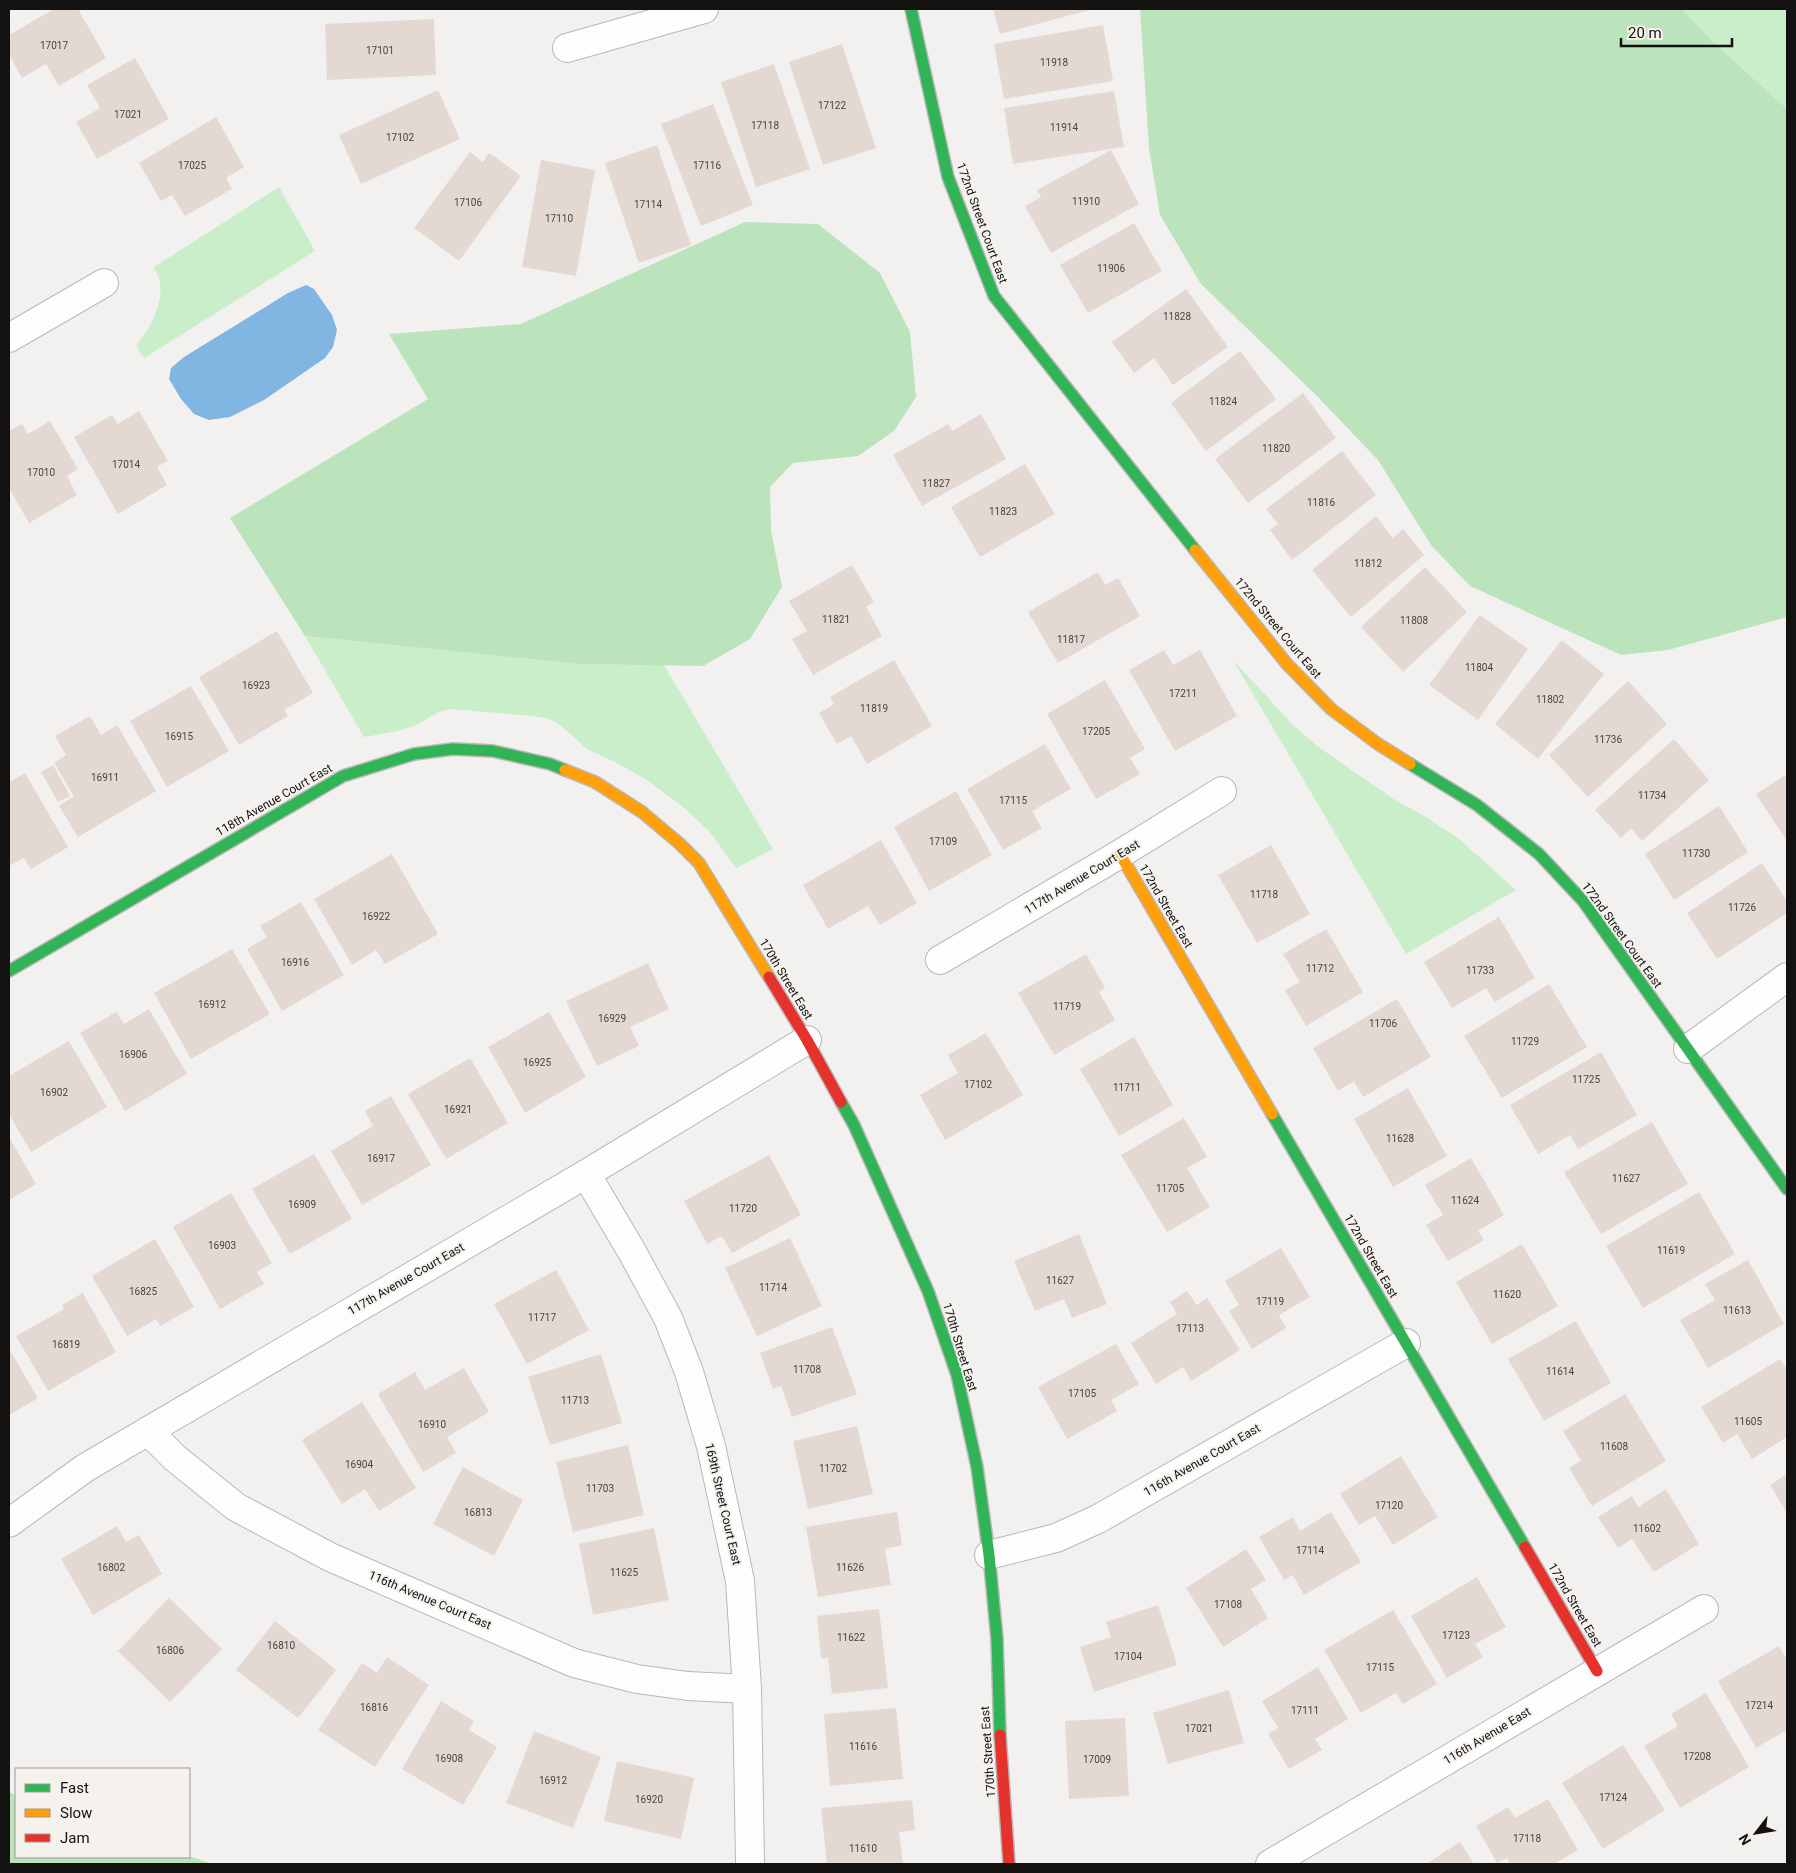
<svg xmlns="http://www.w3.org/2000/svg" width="1796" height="1873" viewBox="0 0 1796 1873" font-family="Roboto,sans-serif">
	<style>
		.green { fill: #c9eec9 }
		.forest { fill: #bbe3bc }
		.water { fill: #81b5e2 }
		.building { fill: #e4d8d3 }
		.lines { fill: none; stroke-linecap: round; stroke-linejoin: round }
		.street-casing { stroke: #bab8b7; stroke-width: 30 }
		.fast-casing { stroke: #bab8b7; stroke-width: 14 }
		.slow-casing { stroke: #bab8b7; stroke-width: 14 }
		.jam-casing { stroke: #bab8b7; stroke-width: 14 }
		.street { stroke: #fdfdfd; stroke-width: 28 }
		.fast { stroke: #30b455; stroke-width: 11 }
		.slow { stroke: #ff9f0a; stroke-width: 11 }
		.jam { stroke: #e5322d; stroke-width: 11 }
		.labels { text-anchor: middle; stroke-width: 4; stroke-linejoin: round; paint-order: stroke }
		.number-label { font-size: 10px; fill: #474441 }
		.street-label { font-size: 12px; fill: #131210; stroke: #f5f2ed }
	</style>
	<rect width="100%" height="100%" fill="#f3f1ef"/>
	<g class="green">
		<polygon points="1682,9 1787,9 1787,109 1711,40"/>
		<path d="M279,187l36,64 -171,107 -8,-12c14,-18 27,-40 24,-64 -1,-5 -4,-10 -6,-15z"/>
		<path d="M305,636l273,28 86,1 109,184 -37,19 -26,-36 -28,-26 -35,-26 -30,-17 -30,-14 -27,-24 -10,-6 -18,-3 -82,-7c-15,2 -25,13 -39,18 -14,5 -31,7 -47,10z"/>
		<polygon points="1233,660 1291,723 1317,746 1395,800 1426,817 1458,838 1516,890 1406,954"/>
	</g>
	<g class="forest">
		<polygon points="1140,9 1682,9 1711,40 1787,109 1787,617 1668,650 1621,655 1470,586 1431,545 1378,460 1316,395 1201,284 1160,215 1149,148"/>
		<polygon points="745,222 818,224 880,273 910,332 916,397 894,431 858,456 793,463 770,487 771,530 782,587 750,639 703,666 578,664 305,636 230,518 428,399 389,334 521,324"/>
		<polygon points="9,1792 16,1795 16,1857 189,1856 213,1864 9,1864"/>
	</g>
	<polygon class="water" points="306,285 314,289 332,315 337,330 333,347 325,358 264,400 230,417 209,420 194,414 181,399 169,379 171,368 184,357 288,293"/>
	<g class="building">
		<polygon points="54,9 78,9 106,58 59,86 46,64 22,78 9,54 9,35"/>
		<polygon points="993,9 1093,9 1000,34"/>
		<polygon points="434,19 436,75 327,80 325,24"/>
		<polygon points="1103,25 1113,81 1004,99 994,44"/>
		<polygon points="842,44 876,148 823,165 789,62"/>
		<polygon points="135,58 169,119 97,159 76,122 100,108 87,85"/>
		<polygon points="774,64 810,169 756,187 721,82"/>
		<polygon points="438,90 460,139 361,184 339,135"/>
		<polygon points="1114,91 1124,147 1013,164 1004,108"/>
		<polygon points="713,104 753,205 701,226 661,124"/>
		<polygon points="216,117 244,167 226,178 232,189 185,216 172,195 161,201 139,163"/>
		<polygon points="657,145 691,245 639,263 605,163"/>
		<polygon points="1111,150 1139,204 1051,253 1025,206 1041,197 1037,190"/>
		<polygon points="470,152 483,162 489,153 521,176 459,261 414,228"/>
		<polygon points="541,160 595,170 576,276 522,267"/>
		<polygon points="1134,223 1162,271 1088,313 1060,265"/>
		<polygon points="1186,289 1228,347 1173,385 1154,358 1134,373 1112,342"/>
		<polygon points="1240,351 1276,399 1206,451 1171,403"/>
		<polygon points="1303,393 1336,438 1248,503 1215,459"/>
		<polygon points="139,411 168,461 157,467 167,485 118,514 74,437 112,415 118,424"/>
		<polygon points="981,414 1006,459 922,506 893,455 948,424 952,431"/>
		<polygon points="50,421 78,469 67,476 77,495 29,523 9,488 9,431 22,424 28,434"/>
		<polygon points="1342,451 1376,495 1292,560 1270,530 1278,524 1266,509"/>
		<polygon points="1025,464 1055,514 980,557 951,507"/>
		<polygon points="1376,516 1393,538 1403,529 1424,555 1351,617 1312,570"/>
		<polygon points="852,565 874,602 866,607 882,636 813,675 792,639 807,631 789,601"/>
		<polygon points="1425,567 1467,612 1403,672 1361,627"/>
		<polygon points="1098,572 1105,585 1118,578 1140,616 1058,663 1028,612"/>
		<polygon points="1480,615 1528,649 1478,720 1429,685"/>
		<polygon points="277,631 313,693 284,710 288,716 239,745 199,677"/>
		<polygon points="1562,640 1604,674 1538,759 1495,724"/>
		<polygon points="1164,650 1173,665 1200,650 1237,716 1175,751 1129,670"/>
		<polygon points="894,660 932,726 867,764 851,736 837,744 819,713 834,704 830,697"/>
		<polygon points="1105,680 1145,749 1130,758 1140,774 1096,799 1047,714"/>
		<polygon points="1628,681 1667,724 1588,797 1549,755"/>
		<polygon points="191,686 229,751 167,787 130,721"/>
		<polygon points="90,716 101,735 117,725 156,791 78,837 59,806 74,796 54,763 66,755 55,736"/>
		<polygon points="1674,739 1709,780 1642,841 1631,828 1621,838 1595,810"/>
		<polygon points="1045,744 1071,789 1032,811 1042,828 1003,850 967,789"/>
		<polygon points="53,765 70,796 58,802 41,772"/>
		<polygon points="25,773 68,847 31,869 24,858 9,866 9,782"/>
		<polygon points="1787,774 1787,841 1756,794"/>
		<polygon points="956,791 992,855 929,891 894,827"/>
		<polygon points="1719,806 1748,852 1674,900 1645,854"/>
		<polygon points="881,840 917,903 880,925 868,906 828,929 803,885"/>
		<polygon points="1271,845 1310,914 1257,943 1218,875"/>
		<polygon points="392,854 438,934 385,964 376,950 352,965 314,899"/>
		<polygon points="1762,863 1787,901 1787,913 1717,959 1687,913"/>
		<polygon points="301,902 344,975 282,1011 247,949 267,937 260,926"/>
		<polygon points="1499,917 1535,978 1495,1002 1486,988 1452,1008 1424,962"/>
		<polygon points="1326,929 1363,992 1306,1026 1285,990 1300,982 1283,954"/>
		<polygon points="232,949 270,1014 191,1059 154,993"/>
		<polygon points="1086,954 1105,988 1099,992 1115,1020 1054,1055 1018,993"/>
		<polygon points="648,963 669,1009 630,1027 639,1046 597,1066 566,1001"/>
		<polygon points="1549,984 1587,1047 1502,1098 1464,1036"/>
		<polygon points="1397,999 1431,1057 1363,1097 1354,1081 1338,1091 1313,1048"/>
		<polygon points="149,1009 187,1074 125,1111 80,1033 116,1012 124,1024"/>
		<polygon points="549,1012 586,1077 525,1113 488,1047"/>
		<polygon points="986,1033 1023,1095 945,1140 920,1095 958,1073 948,1055"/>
		<polygon points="1134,1037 1173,1105 1119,1136 1080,1069"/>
		<polygon points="69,1041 107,1107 31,1152 9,1114 9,1076"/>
		<polygon points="1601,1052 1637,1115 1578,1149 1570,1135 1538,1154 1510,1105"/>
		<polygon points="470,1058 508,1123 446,1159 408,1094"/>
		<polygon points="1408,1088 1447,1156 1393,1187 1354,1119"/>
		<polygon points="391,1096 431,1165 362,1205 331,1151 373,1126 365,1111"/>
		<polygon points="1184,1118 1207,1157 1187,1168 1210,1207 1167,1232 1121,1155"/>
		<polygon points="1652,1122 1688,1184 1601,1234 1564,1172"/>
		<polygon points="9,1137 36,1184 9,1200"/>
		<polygon points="314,1154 352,1219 290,1254 252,1189"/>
		<polygon points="769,1155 801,1215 732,1253 722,1236 707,1244 684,1201"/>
		<polygon points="1471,1158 1504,1215 1478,1231 1484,1240 1448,1261 1426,1225 1443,1215 1425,1185"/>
		<polygon points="1699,1192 1735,1254 1643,1308 1606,1246"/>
		<polygon points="231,1193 272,1263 257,1272 264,1284 220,1309 173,1227"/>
		<polygon points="1079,1234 1107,1304 1072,1318 1064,1299 1035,1311 1014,1261"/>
		<polygon points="790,1238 822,1306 757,1336 725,1268"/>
		<polygon points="155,1239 194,1307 160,1326 156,1319 127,1336 92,1276"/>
		<polygon points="1522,1244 1558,1306 1492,1344 1456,1282"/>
		<polygon points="1281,1248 1310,1297 1279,1315 1286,1328 1252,1349 1229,1311 1239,1305 1225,1281"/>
		<polygon points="1748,1260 1784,1324 1708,1368 1680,1320 1715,1300 1705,1284"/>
		<polygon points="556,1270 589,1330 527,1364 494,1304"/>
		<polygon points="1187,1291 1197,1305 1207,1298 1240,1350 1191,1381 1183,1367 1156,1384 1131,1343 1177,1314 1170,1302"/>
		<polygon points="83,1293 116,1352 48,1391 16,1336 64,1309 62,1305"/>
		<polygon points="1576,1321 1611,1383 1544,1421 1508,1359"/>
		<polygon points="832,1327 857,1394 792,1417 781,1386 773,1389 760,1353"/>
		<polygon points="1116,1344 1139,1384 1111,1400 1117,1411 1067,1439 1038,1387"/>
		<polygon points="9,1349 38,1398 9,1415"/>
		<polygon points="601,1354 622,1423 550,1445 528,1377"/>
		<polygon points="1780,1359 1787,1370 1787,1437 1752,1459 1737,1434 1723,1443 1701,1407"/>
		<polygon points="464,1368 489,1412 447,1437 456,1453 423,1472 378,1394 415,1372 425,1390"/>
		<polygon points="1625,1394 1666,1461 1592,1506 1569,1468 1581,1460 1563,1431"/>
		<polygon points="362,1402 416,1488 379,1511 365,1489 342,1504 302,1440"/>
		<polygon points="857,1426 873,1494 808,1509 793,1441"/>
		<polygon points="628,1445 644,1515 573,1532 556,1462"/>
		<polygon points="1401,1456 1438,1517 1393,1545 1375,1516 1359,1525 1340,1494"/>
		<polygon points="463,1467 523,1500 494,1556 433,1524"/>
		<polygon points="1787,1474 1787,1513 1770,1485"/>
		<polygon points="1666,1489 1699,1544 1654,1572 1632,1539 1618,1548 1598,1517 1632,1496 1638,1507"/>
		<polygon points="897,1512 902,1545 885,1549 891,1585 818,1597 806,1527"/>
		<polygon points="1331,1512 1361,1562 1304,1595 1293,1575 1284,1580 1259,1537 1293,1517 1300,1531"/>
		<polygon points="117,1526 126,1542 139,1535 162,1574 93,1615 61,1559"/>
		<polygon points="654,1528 669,1600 593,1615 579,1544"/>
		<polygon points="1246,1549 1266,1580 1251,1589 1268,1618 1223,1647 1186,1588"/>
		<polygon points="1477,1577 1506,1627 1475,1644 1483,1657 1447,1678 1411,1616"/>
		<polygon points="169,1598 222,1649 170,1702 118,1651"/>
		<polygon points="1158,1605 1177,1665 1094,1692 1080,1647 1111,1637 1106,1622"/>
		<polygon points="879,1609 888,1688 832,1694 828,1658 821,1658 817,1616"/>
		<polygon points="1393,1610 1437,1684 1403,1704 1396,1693 1361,1713 1324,1650"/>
		<polygon points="275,1621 336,1670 298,1718 236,1670"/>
		<polygon points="1779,1646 1787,1660 1787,1730 1756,1748 1718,1681"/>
		<polygon points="387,1657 429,1685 375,1767 318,1730 362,1663 377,1673"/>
		<polygon points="1318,1667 1348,1719 1315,1739 1322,1750 1289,1769 1268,1734 1278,1728 1262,1701"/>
		<polygon points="1229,1690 1244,1743 1168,1764 1153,1713"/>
		<polygon points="1706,1693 1749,1767 1680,1808 1644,1746 1678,1726 1671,1714"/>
		<polygon points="441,1701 474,1721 469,1730 497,1747 463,1805 402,1769"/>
		<polygon points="896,1708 903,1779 830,1786 824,1714"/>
		<polygon points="1125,1718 1129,1796 1069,1799 1065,1721"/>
		<polygon points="534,1731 601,1757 573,1828 506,1803"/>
		<polygon points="1623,1745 1665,1810 1603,1849 1562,1783"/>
		<polygon points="617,1761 694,1778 681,1839 604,1821"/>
		<polygon points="1548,1799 1578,1850 1554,1864 1510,1864 1507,1858 1497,1863 1476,1826 1508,1807 1515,1818"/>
		<polygon points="912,1800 915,1830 899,1832 903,1864 827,1864 821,1808"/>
		<polygon points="1460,1842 1474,1864 1426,1864"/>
	</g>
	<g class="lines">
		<g class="street-casing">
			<g id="street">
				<polyline points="567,48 704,9"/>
				<polyline points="9,338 104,283"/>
				<polyline points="940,960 1120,854 1222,791"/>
				<polyline points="1688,1049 1787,977"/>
				<polyline points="586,1174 631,1250 668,1318 689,1372 711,1446 740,1581 747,1689 750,1862"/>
				<polyline points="148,1431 175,1458 236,1507 330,1557 574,1663 637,1679 688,1686 747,1689"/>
				<polyline points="9,1523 85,1468 586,1174 807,1040"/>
				<polyline points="989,1555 1056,1538 1098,1519 1406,1343"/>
				<polyline points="1270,1864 1704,1609"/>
			</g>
		</g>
		<g class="fast-casing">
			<g id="fast">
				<polyline points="911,9 948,177 994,296 1195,550"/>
				<polyline points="1410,764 1477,805 1539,854 1583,901 1787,1189"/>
				<polyline points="9,971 343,776 414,754 453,749 493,751 550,764 565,770"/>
				<polyline points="841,1102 854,1125 928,1291 957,1375 977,1467 989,1555 997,1639 1000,1735"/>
				<polyline points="1272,1114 1525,1547"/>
			</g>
		</g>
		<g class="slow-casing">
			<g id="slow">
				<polyline points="1195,550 1287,664 1331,709 1378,744 1410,764"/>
				<polyline points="565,770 595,782 642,812 680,844 699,863 769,977"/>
				<polyline points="1120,854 1272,1114"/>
			</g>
		</g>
		<g class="jam-casing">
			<g id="jam">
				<polyline points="769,977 807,1040 841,1102"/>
				<polyline points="1525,1547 1597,1671"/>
				<polyline points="1000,1735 1009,1864"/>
			</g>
		</g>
		<use href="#street" class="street"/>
		<use href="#fast" class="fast"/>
		<use href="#slow" class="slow"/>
		<use href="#jam" class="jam"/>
	</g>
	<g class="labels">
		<g class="number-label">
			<text x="54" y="49">17017</text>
			<text x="380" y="54">17101</text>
			<text x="1054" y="66">11918</text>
			<text x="832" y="109">17122</text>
			<text x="128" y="118">17021</text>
			<text x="765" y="129">17118</text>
			<text x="1064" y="131">11914</text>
			<text x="400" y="141">17102</text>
			<text x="192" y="169">17025</text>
			<text x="707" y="169">17116</text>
			<text x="1086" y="205">11910</text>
			<text x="468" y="206">17106</text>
			<text x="648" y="208">17114</text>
			<text x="559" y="222">17110</text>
			<text x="1111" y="272">11906</text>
			<text x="1177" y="320">11828</text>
			<text x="1223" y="405">11824</text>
			<text x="1276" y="452">11820</text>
			<text x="126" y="468">17014</text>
			<text x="41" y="476">17010</text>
			<text x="936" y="487">11827</text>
			<text x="1321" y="506">11816</text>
			<text x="1003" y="515">11823</text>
			<text x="1368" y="567">11812</text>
			<text x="836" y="623">11821</text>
			<text x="1414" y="624">11808</text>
			<text x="1071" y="643">11817</text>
			<text x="1479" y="671">11804</text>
			<text x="256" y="689">16923</text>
			<text x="1183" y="697">17211</text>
			<text x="1550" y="703">11802</text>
			<text x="874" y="712">11819</text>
			<text x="1096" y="735">17205</text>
			<text x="179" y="740">16915</text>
			<text x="1608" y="743">11736</text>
			<text x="105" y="781">16911</text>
			<text x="1652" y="799">11734</text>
			<text x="1013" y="804">17115</text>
			<text x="943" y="845">17109</text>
			<text x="1696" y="857">11730</text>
			<text x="1264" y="898">11718</text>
			<text x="1742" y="911">11726</text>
			<text x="376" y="920">16922</text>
			<text x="295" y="966">16916</text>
			<text x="1320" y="972">11712</text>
			<text x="1480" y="974">11733</text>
			<text x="212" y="1008">16912</text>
			<text x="1067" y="1010">11719</text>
			<text x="612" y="1022">16929</text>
			<text x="1383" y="1027">11706</text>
			<text x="1525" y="1045">11729</text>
			<text x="133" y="1058">16906</text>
			<text x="537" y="1066">16925</text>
			<text x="1586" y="1083">11725</text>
			<text x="978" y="1088">17102</text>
			<text x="1127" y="1091">11711</text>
			<text x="54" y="1096">16902</text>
			<text x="458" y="1113">16921</text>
			<text x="1400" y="1142">11628</text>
			<text x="381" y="1162">16917</text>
			<text x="1626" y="1182">11627</text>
			<text x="1170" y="1192">11705</text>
			<text x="1465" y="1204">11624</text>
			<text x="302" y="1208">16909</text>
			<text x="743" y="1212">11720</text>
			<text x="222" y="1249">16903</text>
			<text x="1671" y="1254">11619</text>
			<text x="1060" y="1284">11627</text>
			<text x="773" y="1291">11714</text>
			<text x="143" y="1295">16825</text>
			<text x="1507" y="1298">11620</text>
			<text x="1270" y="1305">17119</text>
			<text x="1737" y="1314">11613</text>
			<text x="542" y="1321">11717</text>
			<text x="1190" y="1332">17113</text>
			<text x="66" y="1348">16819</text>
			<text x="807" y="1373">11708</text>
			<text x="1560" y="1375">11614</text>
			<text x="1082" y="1397">17105</text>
			<text x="575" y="1404">11713</text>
			<text x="1748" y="1425">11605</text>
			<text x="432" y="1428">16910</text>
			<text x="1614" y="1450">11608</text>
			<text x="359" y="1468">16904</text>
			<text x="833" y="1472">11702</text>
			<text x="600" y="1492">11703</text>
			<text x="1389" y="1509">17120</text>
			<text x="478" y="1516">16813</text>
			<text x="1647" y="1532">11602</text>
			<text x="1310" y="1554">17114</text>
			<text x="111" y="1571">16802</text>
			<text x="850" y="1571">11626</text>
			<text x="624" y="1576">11625</text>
			<text x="1228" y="1608">17108</text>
			<text x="1456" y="1639">17123</text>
			<text x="851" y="1641">11622</text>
			<text x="281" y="1649">16810</text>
			<text x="170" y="1654">16806</text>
			<text x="1128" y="1660">17104</text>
			<text x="1380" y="1671">17115</text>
			<text x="1759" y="1709">17214</text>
			<text x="374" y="1711">16816</text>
			<text x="1305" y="1714">17111</text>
			<text x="1199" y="1732">17021</text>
			<text x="863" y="1750">11616</text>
			<text x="1697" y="1760">17208</text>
			<text x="449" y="1762">16908</text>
			<text x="1097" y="1763">17009</text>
			<text x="553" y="1784">16912</text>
			<text x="1613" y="1801">17124</text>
			<text x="649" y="1803">16920</text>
			<text x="1527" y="1842">17118</text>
			<text x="863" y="1852">11610</text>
		</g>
		<g class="street-label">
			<text transform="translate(982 223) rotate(70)" y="4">172nd Street Court East</text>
			<text transform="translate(1278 628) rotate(50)" y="4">172nd Street Court East</text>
			<text transform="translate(274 800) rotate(-30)" y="4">118th Avenue Court East</text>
			<text transform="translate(1082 877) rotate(-31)" y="4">117th Avenue Court East</text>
			<text transform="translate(1166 906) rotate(60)" y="4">172nd Street East</text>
			<text transform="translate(1622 935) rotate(54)" y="4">172nd Street Court East</text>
			<text transform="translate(786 979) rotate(59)" y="4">170th Street East</text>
			<text transform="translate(1371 1256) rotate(60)" y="4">172nd Street East</text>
			<text transform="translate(406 1279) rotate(-30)" y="4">117th Avenue Court East</text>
			<text transform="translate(960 1347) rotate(73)" y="4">170th Street East</text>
			<text transform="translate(1202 1460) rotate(-30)" y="4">116th Avenue Court East</text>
			<text transform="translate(723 1504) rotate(77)" y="4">169th Street Court East</text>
			<text transform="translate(430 1600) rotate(23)" y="4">116th Avenue Court East</text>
			<text transform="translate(1575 1605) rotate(60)" y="4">172nd Street East</text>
			<text transform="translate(1487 1736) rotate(-31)" y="4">116th Avenue East</text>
			<text transform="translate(988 1752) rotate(-94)" y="4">170th Street East</text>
		</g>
	</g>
	<rect width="1796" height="1873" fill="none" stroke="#131210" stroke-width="20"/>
	<rect x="15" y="1768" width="175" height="90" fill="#f5f2ed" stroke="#9b9895"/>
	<rect x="25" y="1784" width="25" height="8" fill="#30b455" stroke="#9b9895"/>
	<text x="60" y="1793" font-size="15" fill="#131210">Fast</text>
	<rect x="25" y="1809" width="25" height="8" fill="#ff9f0a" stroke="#9b9895"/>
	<text x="60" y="1818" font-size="15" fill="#131210">Slow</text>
	<rect x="25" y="1834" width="25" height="8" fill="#e5322d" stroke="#9b9895"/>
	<text x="60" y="1843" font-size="15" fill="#131210">Jam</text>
	<g transform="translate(1756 1833) rotate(239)" stroke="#f5f2ed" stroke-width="4" paint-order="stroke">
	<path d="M0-4L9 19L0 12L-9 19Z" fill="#131210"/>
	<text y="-8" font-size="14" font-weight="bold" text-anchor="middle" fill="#131210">N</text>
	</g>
	<path d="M1621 38v8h111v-8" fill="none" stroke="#131210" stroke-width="2.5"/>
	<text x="1628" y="38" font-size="15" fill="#131210" stroke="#f5f2ed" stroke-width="4" paint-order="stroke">20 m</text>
</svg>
